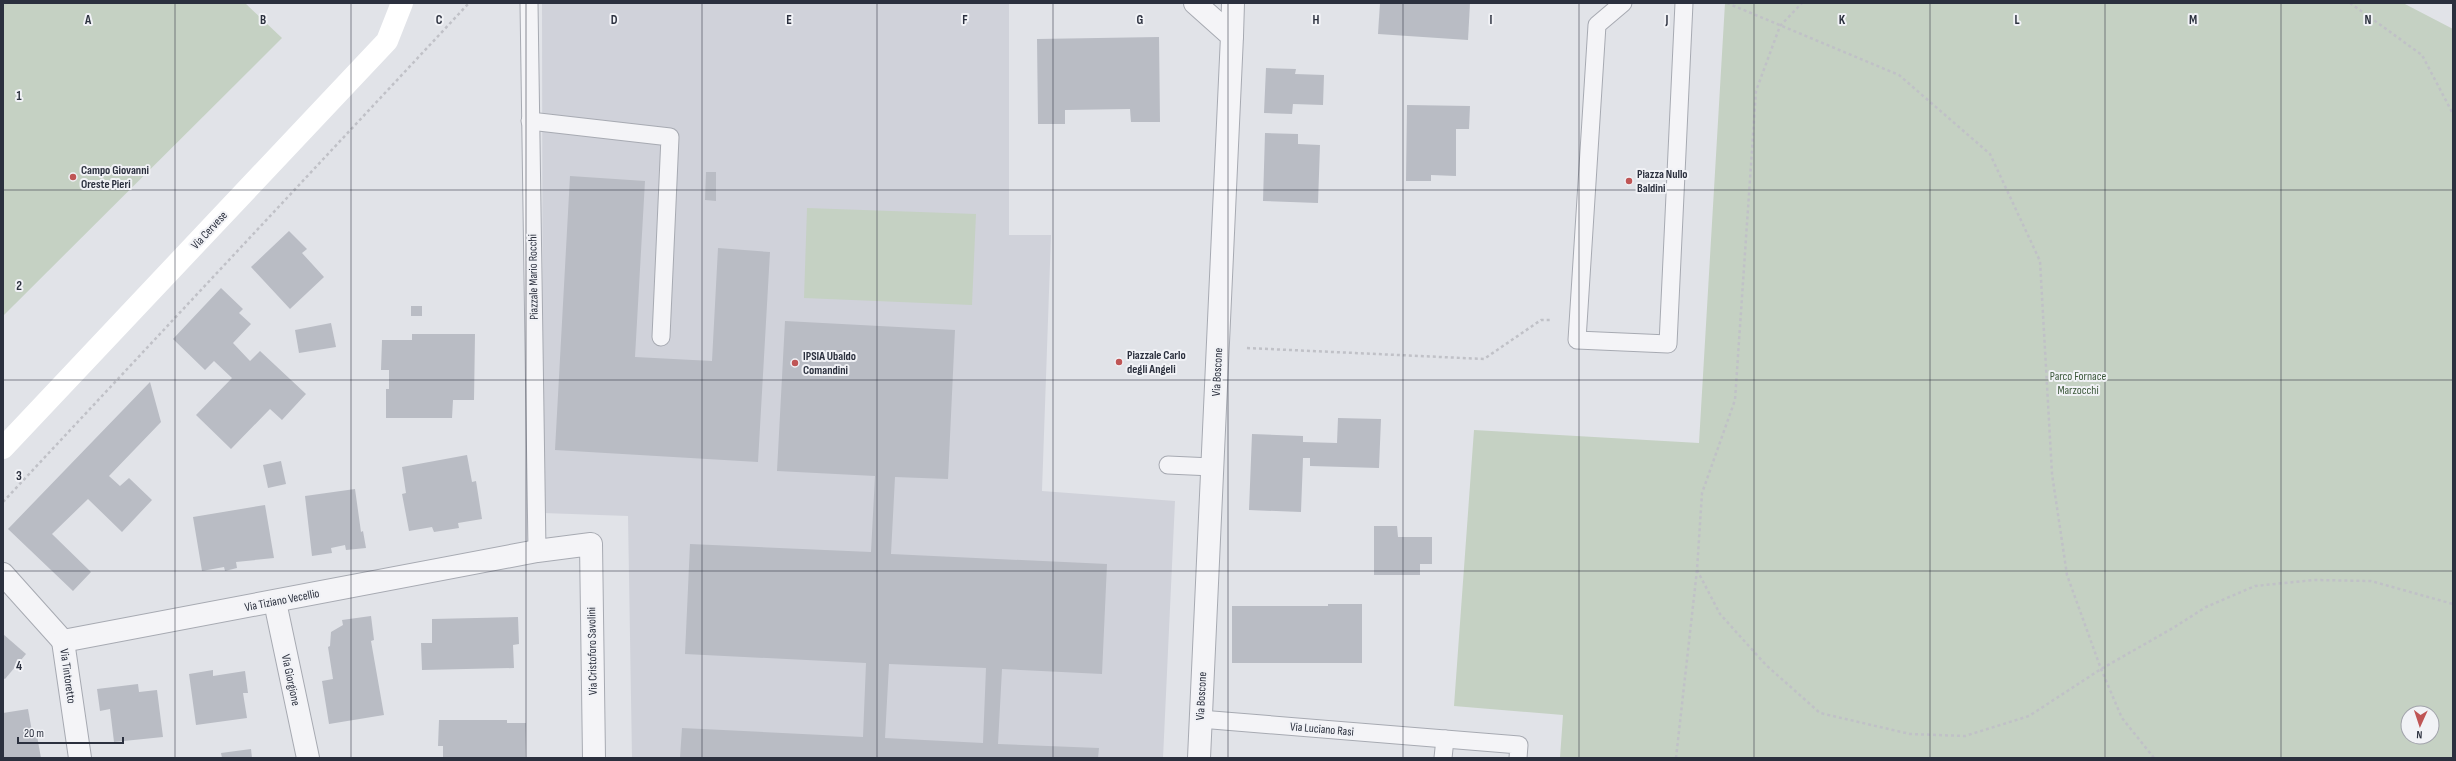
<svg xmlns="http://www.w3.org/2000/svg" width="2456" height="761" viewBox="0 0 2456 761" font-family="'Sofia Sans Condensed',sans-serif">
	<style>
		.built { fill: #d0d2da }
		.green { fill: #c5d1c3; fill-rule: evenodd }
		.building { fill: #b9bcc4; fill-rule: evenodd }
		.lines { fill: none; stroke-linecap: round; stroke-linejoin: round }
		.lane-casing { stroke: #a7aab2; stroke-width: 19 }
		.street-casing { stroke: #a7aab2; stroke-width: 24 }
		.path { stroke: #c0c1c7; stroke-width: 2.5; stroke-dasharray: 3 3; stroke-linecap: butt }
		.lane { stroke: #f4f4f7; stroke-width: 17 }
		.street { stroke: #f4f4f7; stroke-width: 22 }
		.secondary { stroke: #fff; stroke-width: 22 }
		.grid { fill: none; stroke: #2b303e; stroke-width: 1; stroke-opacity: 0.55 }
		.poi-dot { fill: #bf5555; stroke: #f1f2f6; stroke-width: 1.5 }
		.labels { text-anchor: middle; stroke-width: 4; stroke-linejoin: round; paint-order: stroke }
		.poi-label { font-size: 12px; font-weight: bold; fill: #2b303e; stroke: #f1f2f6; text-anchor: start }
		.street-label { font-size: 12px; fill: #2b303e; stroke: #f1f2f6 }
		.park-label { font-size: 12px; fill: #3c583a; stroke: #f1f2f6 }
		.grid-label { font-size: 13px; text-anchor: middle; font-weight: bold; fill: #2b303e; stroke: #f1f2f6; stroke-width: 4; stroke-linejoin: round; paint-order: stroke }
	</style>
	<rect width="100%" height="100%" fill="#e1e3e8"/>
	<polygon class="built" points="542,3 1009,3 1009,235 1051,235 1042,491 1175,501 1163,758 632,758 628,516 543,513"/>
	<g class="green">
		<polygon points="3,3 245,3 282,38 3,316"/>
		<path d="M1725,3h678l50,26v729h-893l3,-43 -109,-9 20,-276 225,13zM2408,713h24v24h-24z"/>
		<polygon points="807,208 976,214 972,305 804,298"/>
	</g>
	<g class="building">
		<polygon points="1380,3 1470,3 1468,40 1378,34"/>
		<polygon points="1159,37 1160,122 1131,122 1130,109 1065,110 1065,124 1038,124 1037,39"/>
		<polygon points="1266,68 1296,69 1295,74 1324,75 1323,105 1293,104 1292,114 1264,113"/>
		<polygon points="1407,105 1470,106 1469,129 1456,129 1456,176 1431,175 1431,181 1406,181"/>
		<polygon points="1265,133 1298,134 1298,144 1320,145 1318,203 1263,201"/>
		<polygon points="706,172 716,172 716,201 705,200"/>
		<polygon points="570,176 645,181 635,357 712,361 718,248 770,252 758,462 555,450"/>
		<polygon points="289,231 307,249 302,253 324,277 290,309 251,267"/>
		<polygon points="221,288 243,309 239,313 251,324 233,343 250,361 260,351 306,394 282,420 270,409 231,449 196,415 232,378 214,361 205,370 173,339"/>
		<rect x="411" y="306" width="11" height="10"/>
		<path d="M785,321l170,9 -7,149 -53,-2 -4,77 216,10 -5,110 -100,-5 -4,75 101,4 -1,10h-418l2,-30 181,9 3,-74 -181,-9 5,-110 181,8 4,-76 -98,-5zM889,664l97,4 -3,75 -98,-5z"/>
		<polygon points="331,323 336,347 299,353 295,330"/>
		<polygon points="412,334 475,334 474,400 453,400 452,418 386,418 386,389 389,389 389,370 381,370 382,340 412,340"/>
		<polygon points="150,382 161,422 109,476 120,486 129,478 152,500 122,532 88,499 52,534 91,572 73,591 8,529"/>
		<polygon points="1338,418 1381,419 1379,468 1310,466 1310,458 1303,458 1301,512 1249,510 1252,434 1303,436 1303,442 1337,443"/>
		<polygon points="467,455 472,482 476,481 482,519 458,523 459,528 434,532 432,527 409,531 402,494 406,493 402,467"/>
		<polygon points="281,461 286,484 268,488 263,465"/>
		<polygon points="355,489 361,532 363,531 366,548 346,550 345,545 331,548 332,553 312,556 305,496"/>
		<polygon points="265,505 274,558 236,562 237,568 225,571 224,567 202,571 193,517"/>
		<polygon points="1374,526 1397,526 1398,537 1432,537 1432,564 1420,564 1420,575 1374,575"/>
		<polygon points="1328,604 1362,604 1362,663 1232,663 1232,606 1328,606"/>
		<polygon points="371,616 374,640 371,641 384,715 329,724 322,681 333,679 328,647 330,646 331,632 343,625 342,620"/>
		<polygon points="518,617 519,644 513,645 514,668 422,670 421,643 432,643 432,619"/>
		<polygon points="3,634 26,654 5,679 3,678"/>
		<polygon points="213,670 213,676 245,671 248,693 243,693 247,718 196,725 189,674"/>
		<polygon points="138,684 139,692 157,690 163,737 114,742 110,709 100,711 97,689"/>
		<polygon points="28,709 33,737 37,736 41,758 3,758 3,713"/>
		<polygon points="439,720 507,720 507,723 526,723 525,758 443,758 443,746 438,746"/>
		<polygon points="251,749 252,758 222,758 221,753"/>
	</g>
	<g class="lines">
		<g class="lane-casing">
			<g id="lane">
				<polyline points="529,3 537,551"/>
				<polyline points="1623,3 1597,25 1577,340 1668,344 1684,3"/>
				<polyline points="530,121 670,137 661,337"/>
				<polyline points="1168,465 1212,467"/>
				<polyline points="1200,719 1519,745 1518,758"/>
				<polyline points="1443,758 1445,739"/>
			</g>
		</g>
		<g class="street-casing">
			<g id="street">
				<polyline points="1195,3 1232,36 1199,758"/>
				<polyline points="1232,36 1233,3"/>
				<polyline points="3,574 63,641"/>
				<polyline points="275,602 308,758"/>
				<polyline points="63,641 537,551 591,544 594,758"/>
				<polyline points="63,641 80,758"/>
			</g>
		</g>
		<g class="path">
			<polyline points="1727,3 1899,75 1990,154 2040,261 2052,474 2067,575 2101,669 2122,718 2154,758"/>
			<polyline points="2350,3 2422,55 2453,114"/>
			<polyline points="1247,348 1484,359 1541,320 1552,320"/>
			<polyline points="3,502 469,3"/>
			<polyline points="1697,570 1720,614 1766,665 1820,713 1910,734 1965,736 2029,716 2101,669 2173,628 2206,607 2255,586 2314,580 2371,581 2453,604"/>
			<polyline points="1676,758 1697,570 1702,493 1735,400 1756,91 1780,26 1802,3"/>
		</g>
		<use href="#lane" class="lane"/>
		<use href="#street" class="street"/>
		<polyline class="secondary" points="3,448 387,41 402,3"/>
	</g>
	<path class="grid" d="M175,3v755M351,3v755M526,3v755M702,3v755M877,3v755M1053,3v755M1228,3v755M1403,3v755M1579,3v755M1754,3v755M1930,3v755M2105,3v755M2281,3v755M3,190h2450M3,380h2450M3,571h2450"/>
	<g class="poi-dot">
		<circle cx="73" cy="177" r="4"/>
		<circle cx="1629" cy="181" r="4"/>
		<circle cx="1119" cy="362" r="4"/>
		<circle cx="795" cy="363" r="4"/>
	</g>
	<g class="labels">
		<g class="poi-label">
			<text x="81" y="174">Campo Giovanni<tspan x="81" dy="14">Oreste Pieri</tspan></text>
			<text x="1637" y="178">Piazza Nullo<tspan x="1637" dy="14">Baldini</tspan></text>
			<text x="1127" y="359">Piazzale Carlo<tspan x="1127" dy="14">degli Angeli</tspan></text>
			<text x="803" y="360">IPSIA Ubaldo<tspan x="803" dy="14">Comandini</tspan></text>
		</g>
		<g class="street-label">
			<text transform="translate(209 230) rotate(-47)" y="4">Via Cervese</text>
			<text transform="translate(533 277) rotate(-91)" y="4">Piazzale Mario Rocchi</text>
			<text transform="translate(1217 372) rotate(-87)" y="4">Via Boscone</text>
			<text transform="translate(282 600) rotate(-11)" y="4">Via Tiziano Vecellio</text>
			<text transform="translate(592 651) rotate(-91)" y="4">Via Cristoforo Savolini</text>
			<text transform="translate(68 676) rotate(82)" y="4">Via Tintoretto</text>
			<text transform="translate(291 680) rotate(78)" y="4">Via Giorgione</text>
			<text transform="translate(1201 696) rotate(-87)" y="4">Via Boscone</text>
			<text transform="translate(1322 729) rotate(5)" y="4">Via Luciano Rasi</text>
		</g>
		<g class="park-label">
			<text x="2078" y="380">Parco Fornace<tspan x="2078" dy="14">Marzocchi</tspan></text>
		</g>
	</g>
	<g class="grid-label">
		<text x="88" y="24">A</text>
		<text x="263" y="24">B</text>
		<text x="439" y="24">C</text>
		<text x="614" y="24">D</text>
		<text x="789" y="24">E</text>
		<text x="965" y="24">F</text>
		<text x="1140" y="24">G</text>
		<text x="1316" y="24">H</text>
		<text x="1491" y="24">I</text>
		<text x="1667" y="24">J</text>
		<text x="1842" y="24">K</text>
		<text x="2017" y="24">L</text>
		<text x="2193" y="24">M</text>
		<text x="2368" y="24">N</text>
		<text x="19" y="100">1</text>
		<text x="19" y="290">2</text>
		<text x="19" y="480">3</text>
		<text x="19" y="670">4</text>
	</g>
	<rect width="2456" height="761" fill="none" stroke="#2b303e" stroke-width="8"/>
	<g transform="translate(2420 725) rotate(183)"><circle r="19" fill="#f1f2f6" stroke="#a2a4ac"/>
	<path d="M0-3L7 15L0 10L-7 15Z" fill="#bf5555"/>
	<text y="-6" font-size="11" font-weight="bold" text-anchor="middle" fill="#2b303e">N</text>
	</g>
	<path d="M18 737v6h105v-6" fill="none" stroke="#2b303e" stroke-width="2"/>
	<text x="24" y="737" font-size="12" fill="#2b303e" stroke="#f1f2f6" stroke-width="3" paint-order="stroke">20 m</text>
</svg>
